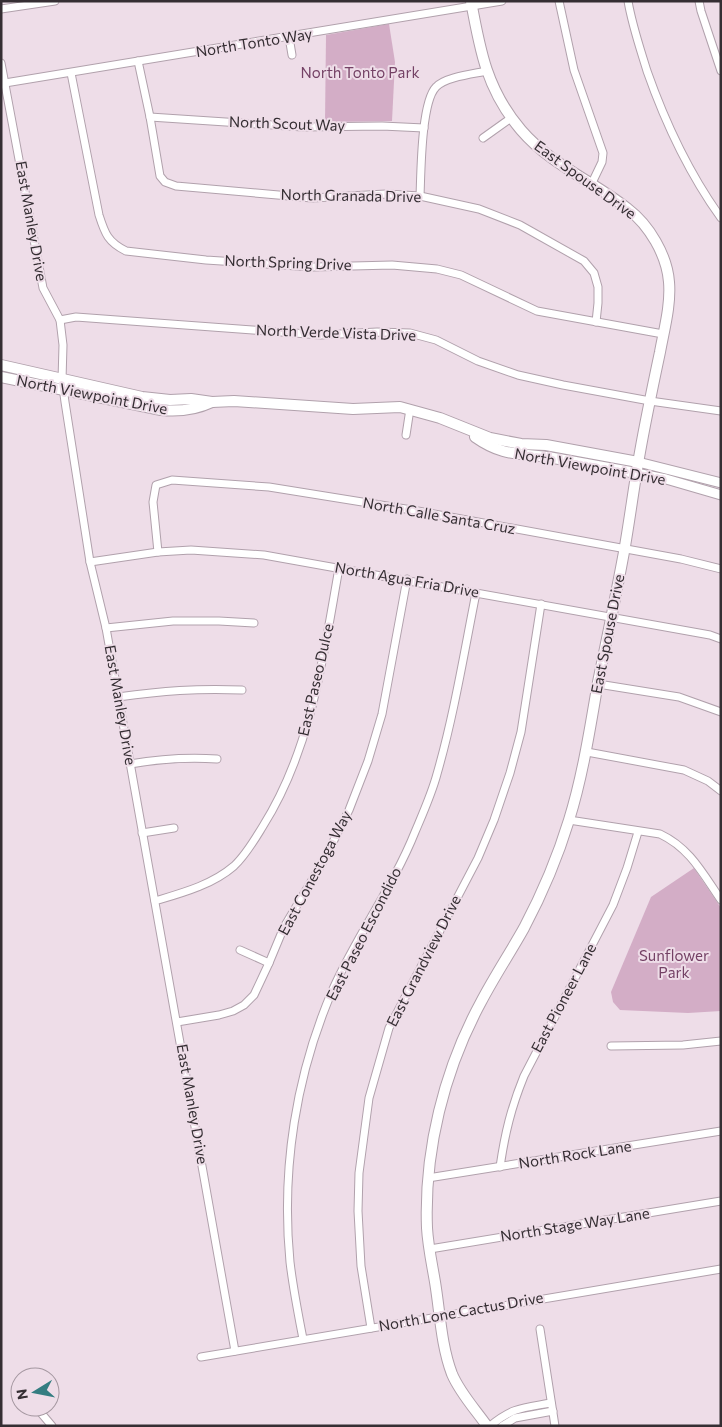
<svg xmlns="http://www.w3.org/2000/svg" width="722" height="1427" viewBox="0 0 722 1427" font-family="Commissioner,sans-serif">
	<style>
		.green { fill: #d3adc6 }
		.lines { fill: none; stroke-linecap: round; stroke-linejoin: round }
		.minor-casing { stroke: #b1a1ac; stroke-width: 9 }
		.tertiary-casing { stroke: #b1a1ac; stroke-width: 11 }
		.secondary-casing { stroke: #b1a1ac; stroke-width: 12 }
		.minor { stroke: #fff; stroke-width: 7 }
		.tertiary { stroke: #fff; stroke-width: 9 }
		.secondary { stroke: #fff; stroke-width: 10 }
		.labels { text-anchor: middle; stroke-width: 4; stroke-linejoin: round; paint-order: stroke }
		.street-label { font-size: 15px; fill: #352e33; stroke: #eedde8 }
		.park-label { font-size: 15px; fill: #744165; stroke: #eedde8 }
	</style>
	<rect width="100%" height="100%" fill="#eedde8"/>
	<g class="green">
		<polygon points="389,24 395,62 392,121 325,122 326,35"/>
		<polygon points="694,868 721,908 721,1011 688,1013 620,1010 613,1002 611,992 651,897"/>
	</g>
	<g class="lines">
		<g class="minor-casing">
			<g id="minor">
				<polyline points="559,1 574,70 603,153 602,162 591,185"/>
				<path d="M628,1c4,24 12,47 19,70 19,54 41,101 74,147"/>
				<polyline points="699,1 701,11 721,71"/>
				<polyline points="1,9 55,1"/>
				<polyline points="289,37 292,55"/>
				<polyline points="138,61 150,117 160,176 165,182 176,186 312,198 386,194 420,196 479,209 520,225 584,261 594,273 598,287 598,303 596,322"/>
				<polyline points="1,63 43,288 60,320 63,345 62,380 65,402 90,562 106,628 235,1351"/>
				<path d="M71,73l28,142c6,19 9,27 27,36l80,9 107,7 79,-2 45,4 24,6 76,36 126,23"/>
				<polyline points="5,83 502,1"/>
				<polyline points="150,117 303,127 382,126 424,128"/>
				<polyline points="483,138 511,118"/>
				<path d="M420,196c1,-22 1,-94 16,-109 9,-10 37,-13 51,-16"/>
				<polyline points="60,320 76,317 321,335 377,332 410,333 436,340 478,361 518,375 563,385 650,401 721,411"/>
				<polyline points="406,435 410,409"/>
				<polyline points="158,552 153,502 156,485 172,480 269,487 418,511 681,559 721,569"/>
				<polyline points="90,562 158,552 191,550 264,555 710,635 721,639"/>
				<polyline points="106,628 173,621 219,621 254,623"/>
				<polyline points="598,684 679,697 721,712"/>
				<path d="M118,697c44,-6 79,-9 124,-7"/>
				<polyline points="587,752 684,770 708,781 721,791"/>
				<path d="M130,764c29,-5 58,-7 87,-5"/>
				<path d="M569,820l91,14c30,14 43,40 61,66"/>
				<polyline points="142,833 174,828"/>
				<path d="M155,901c27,-8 57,-16 79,-35 12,-11 21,-27 29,-40 49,-78 60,-169 76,-258"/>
				<polyline points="240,950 269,963"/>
				<polyline points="177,1022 219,1015 233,1011 244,1005 254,995 269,963 284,927 324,860 349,810 368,761 382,714 407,579"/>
				<polyline points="611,1046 683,1045 721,1041"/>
				<path d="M500,1167c5,-34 11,-59 24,-91l89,-171 14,-37 11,-36"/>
				<polyline points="428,1178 721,1131"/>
				<polyline points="430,1249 721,1201"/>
				<polyline points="371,1328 361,1266 358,1211 359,1173 369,1098 389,1028 478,858 494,820 510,773 521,732 541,604"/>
				<polyline points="540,1329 555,1426"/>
				<path d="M303,1339c-5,-26 -10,-51 -13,-77 -9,-93 6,-188 43,-273 24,-54 60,-102 82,-157 8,-19 17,-39 22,-58 17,-59 27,-121 39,-181"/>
				<polyline points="201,1357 721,1269"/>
				<polyline points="36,1407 52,1426"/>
				<path d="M490,1426c23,-19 33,-18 61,-23"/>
				<polyline points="502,1426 515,1418 553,1411"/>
			</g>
		</g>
		<g class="tertiary-casing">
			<g id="tertiary">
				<polyline points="638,462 721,483"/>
				<polyline points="636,473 666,479 721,495"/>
			</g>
		</g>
		<g class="secondary-casing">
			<g id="secondary">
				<path d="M471,1c9,50 16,89 50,129 30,35 72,51 107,79 21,16 39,46 41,73 2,23 -5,48 -9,70 -7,33 -14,66 -20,100 -6,33 -10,66 -16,100 -8,43 -17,87 -26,130 -8,46 -15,93 -29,138 -11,36 -27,74 -45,108 -14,25 -30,49 -43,74 -37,68 -57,149 -54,226 1,18 5,36 8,54 5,30 6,63 17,92 8,19 23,35 35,52"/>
				<polyline points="1,365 142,397 170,400 191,399 212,402 234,401 353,409 400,407 440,418 490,438 521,444 546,445 638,462"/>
				<path d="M1,377l160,33c19,2 34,0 51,-8"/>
				<path d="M475,437c27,19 42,16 73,20 29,5 59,11 88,16"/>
			</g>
		</g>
		<use href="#minor" class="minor"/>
		<use href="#tertiary" class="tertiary"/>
		<use href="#secondary" class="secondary"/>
	</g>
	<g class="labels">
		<g class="street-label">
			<text transform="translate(254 43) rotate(-9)" y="5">North Tonto Way</text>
			<text transform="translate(287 124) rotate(2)" y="5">North Scout Way</text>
			<text transform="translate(585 180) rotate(36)" y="5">East Spouse Drive</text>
			<text transform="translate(351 196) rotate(1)" y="5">North Granada Drive</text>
			<text transform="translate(31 221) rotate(80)" y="5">East Manley Drive</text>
			<text transform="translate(288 263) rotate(2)" y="5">North Spring Drive</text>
			<text transform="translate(336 333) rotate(2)" y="5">North Verde Vista Drive</text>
			<text transform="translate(92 395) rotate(11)" y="5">North Viewpoint Drive</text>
			<text transform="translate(590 467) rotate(10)" y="5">North Viewpoint Drive</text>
			<text transform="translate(439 516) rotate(10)" y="5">North Calle Santa Cruz</text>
			<text transform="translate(407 580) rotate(10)" y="5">North Agua Fria Drive</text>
			<text transform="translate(608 634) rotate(-79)" y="5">East Spouse Drive</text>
			<text transform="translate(316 680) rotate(-77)" y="5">East Paseo Dulce</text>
			<text transform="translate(120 705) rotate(80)" y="5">East Manley Drive</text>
			<text transform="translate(315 873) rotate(-62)" y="5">East Conestoga Way</text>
			<text transform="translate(364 934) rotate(-63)" y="5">East Paseo Escondido</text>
			<text transform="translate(424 961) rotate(-63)" y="5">East Grandview Drive</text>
			<text transform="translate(564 998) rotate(-62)" y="5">East Pioneer Lane</text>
			<text transform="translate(192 1104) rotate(80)" y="5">East Manley Drive</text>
			<text transform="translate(575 1155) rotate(-9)" y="5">North Rock Lane</text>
			<text transform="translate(575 1225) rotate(-9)" y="5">North Stage Way Lane</text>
			<text transform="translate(461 1312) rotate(-10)" y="5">North Lone Cactus Drive</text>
		</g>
		<g class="park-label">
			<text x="360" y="78">North Tonto Park</text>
			<text x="674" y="961">Sunflower<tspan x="674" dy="17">Park</tspan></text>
		</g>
	</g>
	<rect width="722" height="1427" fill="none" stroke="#352e33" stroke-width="5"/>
	<g transform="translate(35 1392) rotate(260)"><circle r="24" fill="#eedde8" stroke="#a497a0"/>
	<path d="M0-4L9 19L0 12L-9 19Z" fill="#347d81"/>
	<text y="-8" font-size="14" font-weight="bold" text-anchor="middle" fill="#352e33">N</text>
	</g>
</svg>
